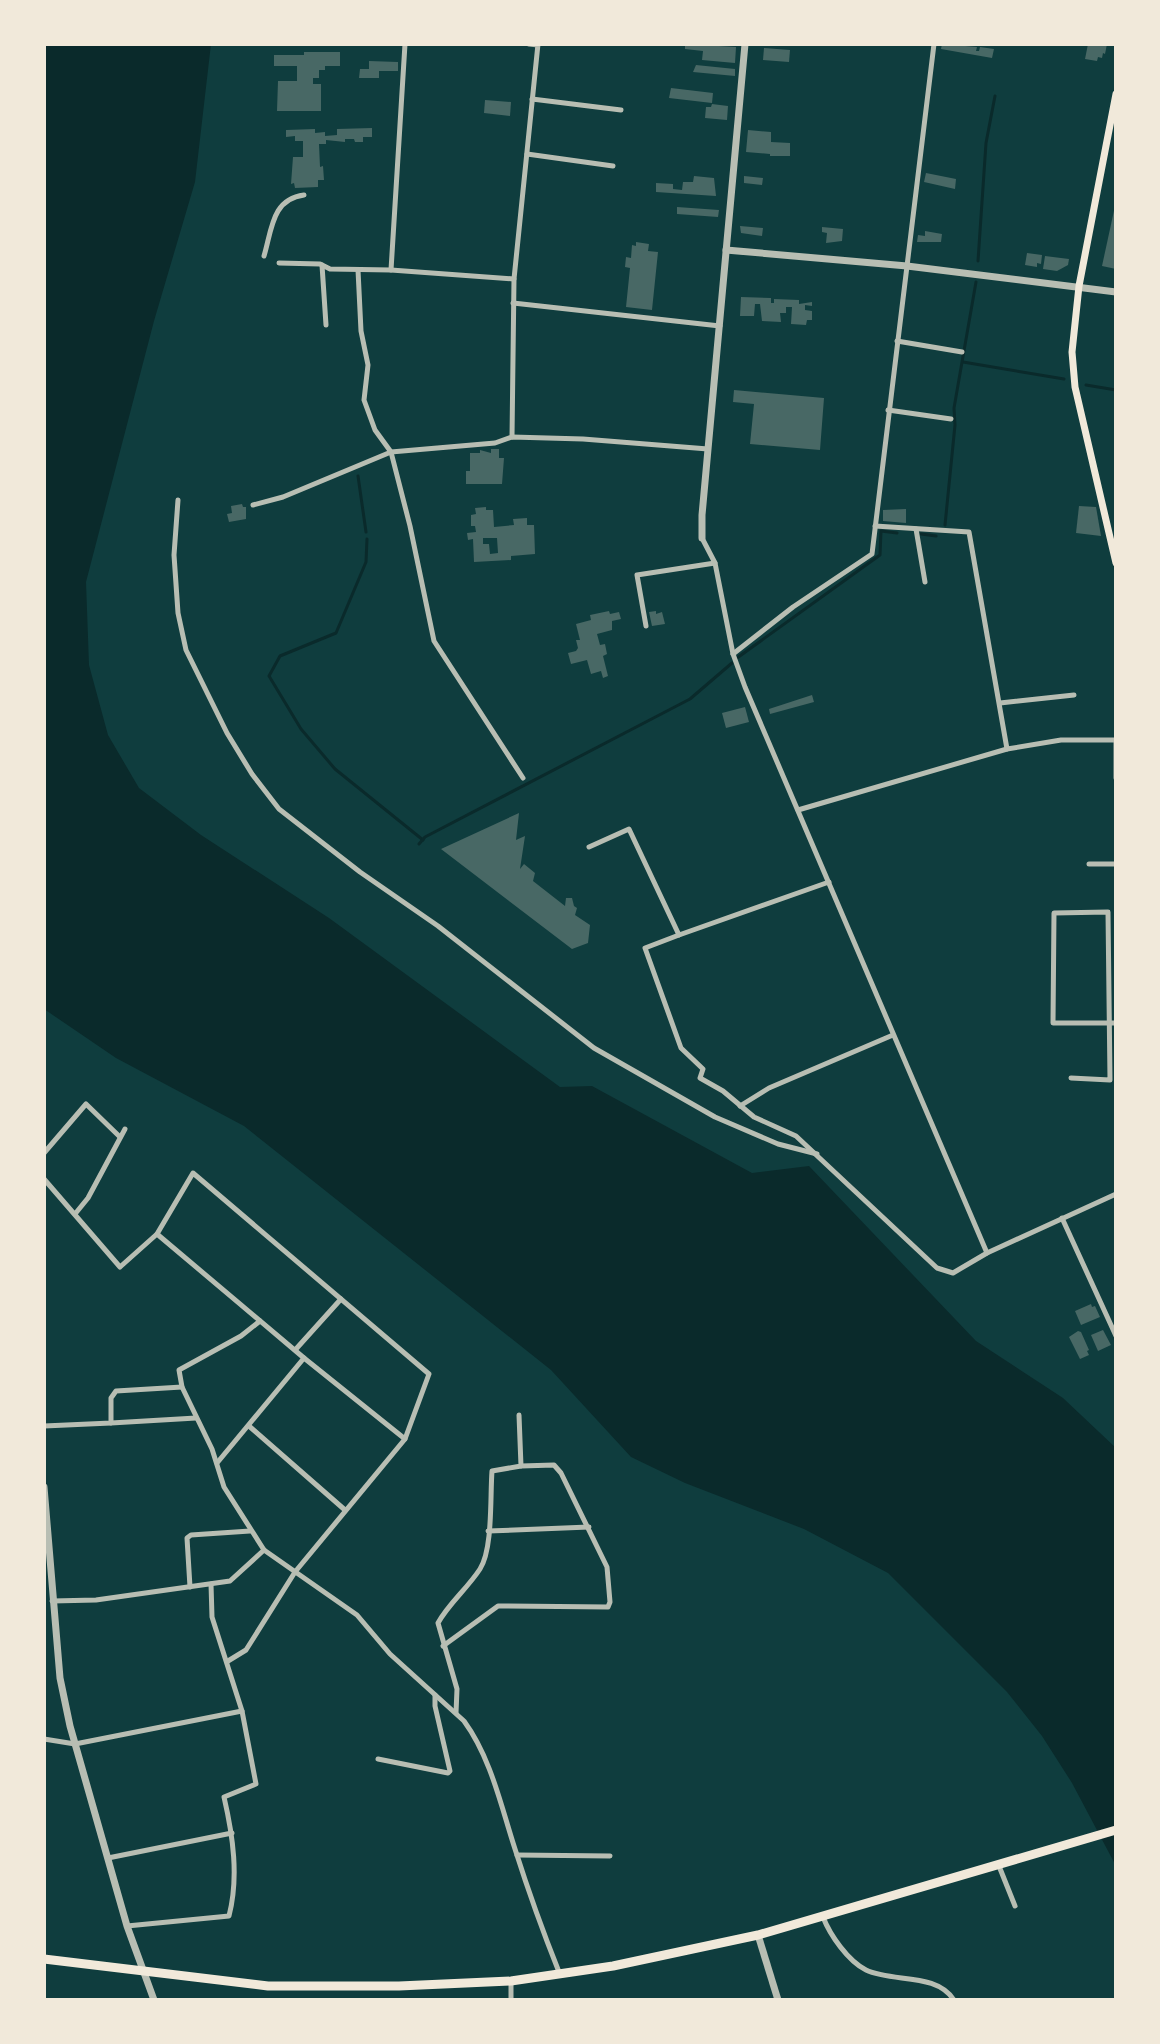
<svg xmlns="http://www.w3.org/2000/svg" width="1160" height="2044" viewBox="0 0 1160 2044" font-family="'Asap Condensed',sans-serif">
	<style>
		.water { fill: #0a2a2b }
		.lines { fill: none; stroke-linecap: round; stroke-linejoin: round }
		.stream { stroke: #0a2a2b; stroke-width: 3 }
		.building { fill: #486865; fill-rule: evenodd }
		.minor { stroke: #b8beb3; stroke-width: 5 }
		.tertiary { stroke: #b8beb3; stroke-width: 7 }
		.secondary { stroke: #f1e9da; stroke-width: 7 }
		.trunk { stroke: #f1e9da; stroke-width: 9 }
	</style>
	<rect width="100%" height="100%" fill="#0f3d3e"/>
	<polygon class="water" points="44,44 211,44 195,182 154,321 86,582 89,665 108,735 139,788 201,835 329,918 560,1087 592,1086 752,1173 809,1166 976,1341 1063,1398 1116,1448 1116,1866 1072,1783 1042,1736 1007,1692 888,1573 804,1529 685,1483 631,1457 551,1370 244,1126 116,1058 44,1009"/>
	<g class="lines">
		<g class="stream">
			<polyline points="978,261 986,143 995,96"/>
			<polyline points="963,362 1064,379"/>
			<polyline points="1086,385 1116,390"/>
			<polyline points="358,476 366,532"/>
			<polyline points="945,525 955,425 954,408 976,282"/>
			<polyline points="921,534 936,536"/>
			<polyline points="367,539 366,562 336,633 280,656 269,676 301,729 335,769 423,840"/>
			<polyline points="737,658 880,555 881,531 897,533"/>
			<polyline points="419,844 425,837 690,699 732,663"/>
		</g>
	</g>
	<g class="building">
		<polygon points="685,44 736,47 735,63 702,60 703,51 685,49"/>
		<polygon points="942,44 977,47 976,51 979,51 980,47 994,49 992,58 941,49"/>
		<polygon points="1088,44 1107,44 1105,54 1103,53 1102,58 1098,57 1097,61 1085,59"/>
		<polygon points="764,48 790,50 789,62 763,60"/>
		<polygon points="304,52 340,52 340,66 325,66 325,70 319,70 319,78 313,78 313,84 321,84 321,111 277,111 278,81 297,81 297,66 274,66 274,55 304,55"/>
		<polygon points="369,61 398,62 398,71 379,71 379,78 359,78 360,69 369,69"/>
		<polygon points="696,65 735,69 735,76 693,72"/>
		<polygon points="671,88 713,93 712,103 669,98"/>
		<polygon points="485,100 511,102 510,116 484,113"/>
		<polygon points="712,104 728,106 727,120 705,118 706,107 711,107"/>
		<polygon points="372,128 372,137 363,137 363,142 355,142 354,139 345,139 345,142 326,140 326,144 319,144 320,167 323,166 324,180 318,180 318,187 295,188 294,183 291,184 293,157 303,157 303,141 295,141 295,136 286,137 286,130 315,129 315,133 325,132 325,136 337,135 337,129"/>
		<polygon points="748,130 771,132 771,142 790,143 790,156 770,156 770,154 746,152"/>
		<polygon points="926,173 956,179 955,189 924,182"/>
		<polygon points="694,176 714,178 716,196 656,192 656,183 673,184 673,189 682,190 683,182 693,182"/>
		<polygon points="744,176 763,178 762,185 744,183"/>
		<polygon points="1115,206 1116,206 1116,269 1102,266"/>
		<polygon points="677,207 719,210 718,217 677,214"/>
		<polygon points="740,226 763,228 762,236 741,233"/>
		<polygon points="822,227 843,229 842,241 826,243 827,233 822,232"/>
		<polygon points="925,231 942,234 941,242 917,242 918,235 925,236"/>
		<polygon points="636,242 649,244 648,251 658,252 652,310 626,307 630,268 625,267 626,257 631,258 632,245 636,246"/>
		<polygon points="1027,253 1042,255 1041,264 1037,263 1037,267 1025,265"/>
		<polygon points="1045,256 1069,259 1068,265 1057,271 1043,269"/>
		<polygon points="741,297 771,298 771,303 774,303 774,299 799,300 799,304 812,302 812,306 805,305 805,310 812,311 812,320 807,320 806,325 791,324 792,307 786,307 786,313 780,313 781,322 762,321 760,304 755,304 754,316 740,316"/>
		<polygon points="734,390 824,398 820,450 750,444 754,404 733,402"/>
		<polygon points="491,449 499,449 499,458 504,458 502,484 466,484 466,471 470,471 470,453 480,453 480,450 491,453"/>
		<polygon points="242,504 243,507 246,507 246,519 229,522 227,514 232,513 231,506"/>
		<polygon points="1079,506 1096,507 1101,536 1076,533"/>
		<path d="M486,507v3h7l1,17 20,-2 -1,-6 14,-1v7h7l1,29 -24,2v4l-37,2 -1,-23 -5,1 -1,-7 9,-1 -1,-6h-4v-11l5,-1 -1,-6zM483,538h14l1,15 -8,1 -1,-10h-6z"/>
		<polygon points="906,509 906,523 883,521 883,510"/>
		<polygon points="609,611 610,614 619,612 621,619 612,621 612,630 597,634 600,645 605,644 607,654 603,656 608,676 603,678 601,671 591,674 587,660 571,664 568,653 576,651 578,648 576,640 580,640 576,624 591,620 590,615"/>
		<polygon points="656,611 656,614 662,612 665,624 652,626 649,612"/>
		<polygon points="812,695 814,702 770,714 769,709"/>
		<polygon points="745,707 749,722 726,728 722,713"/>
		<polygon points="519,813 516,840 525,836 520,869 524,864 535,873 533,881 565,906 566,898 572,898 574,906 577,908 575,915 590,925 588,943 572,949 441,849"/>
		<polygon points="1091,1304 1092,1307 1095,1306 1100,1317 1081,1325 1075,1311"/>
		<polygon points="1103,1330 1111,1345 1098,1351 1091,1335"/>
		<polygon points="1078,1331 1081,1332 1089,1350 1087,1351 1089,1355 1080,1359 1069,1337"/>
	</g>
	<g class="lines">
		<g class="minor">
			<polyline points="529,44 538,45"/>
			<polyline points="532,99 621,110"/>
			<polyline points="527,154 613,166"/>
			<path d="M264,256c8,-27 8,-57 40,-61"/>
			<polyline points="279,263 320,264 330,269 391,270 514,279"/>
			<polyline points="322,265 326,325"/>
			<polyline points="358,270 361,331 368,365 364,400 375,430 391,452 410,526 434,641 523,778"/>
			<polyline points="391,270 405,44"/>
			<polyline points="513,303 720,326"/>
			<polyline points="897,341 962,352"/>
			<polyline points="888,410 951,419"/>
			<polyline points="512,437 514,279 538,44"/>
			<polyline points="178,500 174,555 178,613 186,650 227,733 252,774 279,809 360,872 438,926 594,1048 715,1117 778,1144 817,1154"/>
			<polyline points="253,505 283,497 391,452 495,443 512,437 583,439 708,449"/>
			<polyline points="875,526 969,532 1007,749"/>
			<polyline points="916,529 925,582"/>
			<polyline points="702,538 715,563 733,654 745,687 987,1253"/>
			<polyline points="646,626 637,575 715,563"/>
			<polyline points="733,654 793,607 872,554 934,44"/>
			<polyline points="1000,703 1074,695"/>
			<polyline points="1116,740 1116,778"/>
			<polyline points="798,810 1007,749 1061,740 1116,740"/>
			<polyline points="589,847 629,829 679,935 829,882"/>
			<polyline points="1089,864 1116,864"/>
			<polyline points="679,935 645,948 681,1048 703,1069 700,1078 723,1091 754,1117 796,1136 937,1268 953,1273 987,1253 1116,1194"/>
			<polyline points="1071,1078 1110,1080 1108,912 1054,913 1053,1023 1116,1023"/>
			<polyline points="740,1106 769,1088 893,1035"/>
			<polyline points="44,1153 86,1104 120,1137"/>
			<polyline points="44,1179 120,1267 157,1234 304,1358 217,1463"/>
			<polyline points="75,1214 88,1198 125,1129"/>
			<polyline points="1062,1218 1116,1336"/>
			<polyline points="157,1234 193,1173 429,1374 405,1439 295,1572 246,1650 228,1661"/>
			<path d="M260,1321l-19,15 -62,34 3,17 30,62 12,38 40,63 93,65 33,39 74,67c27,37 37,85 51,128 13,41 28,83 44,123"/>
			<polyline points="296,1349 341,1299"/>
			<polyline points="304,1358 405,1439"/>
			<polyline points="111,1423 196,1418"/>
			<polyline points="44,1426 111,1423 111,1398 116,1391 182,1387"/>
			<polyline points="249,1426 345,1510"/>
			<polyline points="488,1531 589,1527"/>
			<polyline points="190,1587 187,1538 191,1535 250,1531"/>
			<polyline points="52,1601 96,1600 230,1581 264,1550"/>
			<polyline points="443,1646 498,1606 608,1607 610,1602 607,1567 561,1473 554,1465 521,1466"/>
			<path d="M456,1713l1,-24 -19,-66c11,-20 29,-34 42,-54 13,-20 10,-72 12,-98l29,-5 -2,-51"/>
			<polyline points="44,1739 75,1744 242,1711"/>
			<polyline points="378,1759 448,1773 450,1771 435,1706 435,1695"/>
			<polyline points="517,1855 610,1856"/>
			<polyline points="108,1858 232,1833"/>
			<polyline points="999,1866 1015,1906"/>
			<path d="M823,1917c7,18 25,44 43,53 27,13 70,2 88,30"/>
			<path d="M127,1926l102,-10c10,-39 4,-80 -5,-119l32,-13 -14,-73 -30,-94 -1,-33"/>
			<polyline points="511,1981 511,2000"/>
		</g>
		<g class="tertiary">
			<polyline points="726,250 907,266 1116,292"/>
			<polyline points="702,538 702,515 745,44"/>
			<polyline points="44,1487 60,1678 70,1726 127,1926 154,2000"/>
			<polyline points="758,1935 778,2000"/>
		</g>
		<polyline class="secondary" points="1116,94 1079,286 1072,352 1075,387 1116,563"/>
		<polyline class="trunk" points="44,1959 268,1986 399,1986 511,1981 613,1966 758,1935 1116,1830"/>
	</g>
	<rect width="1160" height="2044" fill="none" stroke="#f1e9da" stroke-width="92"/>
</svg>
